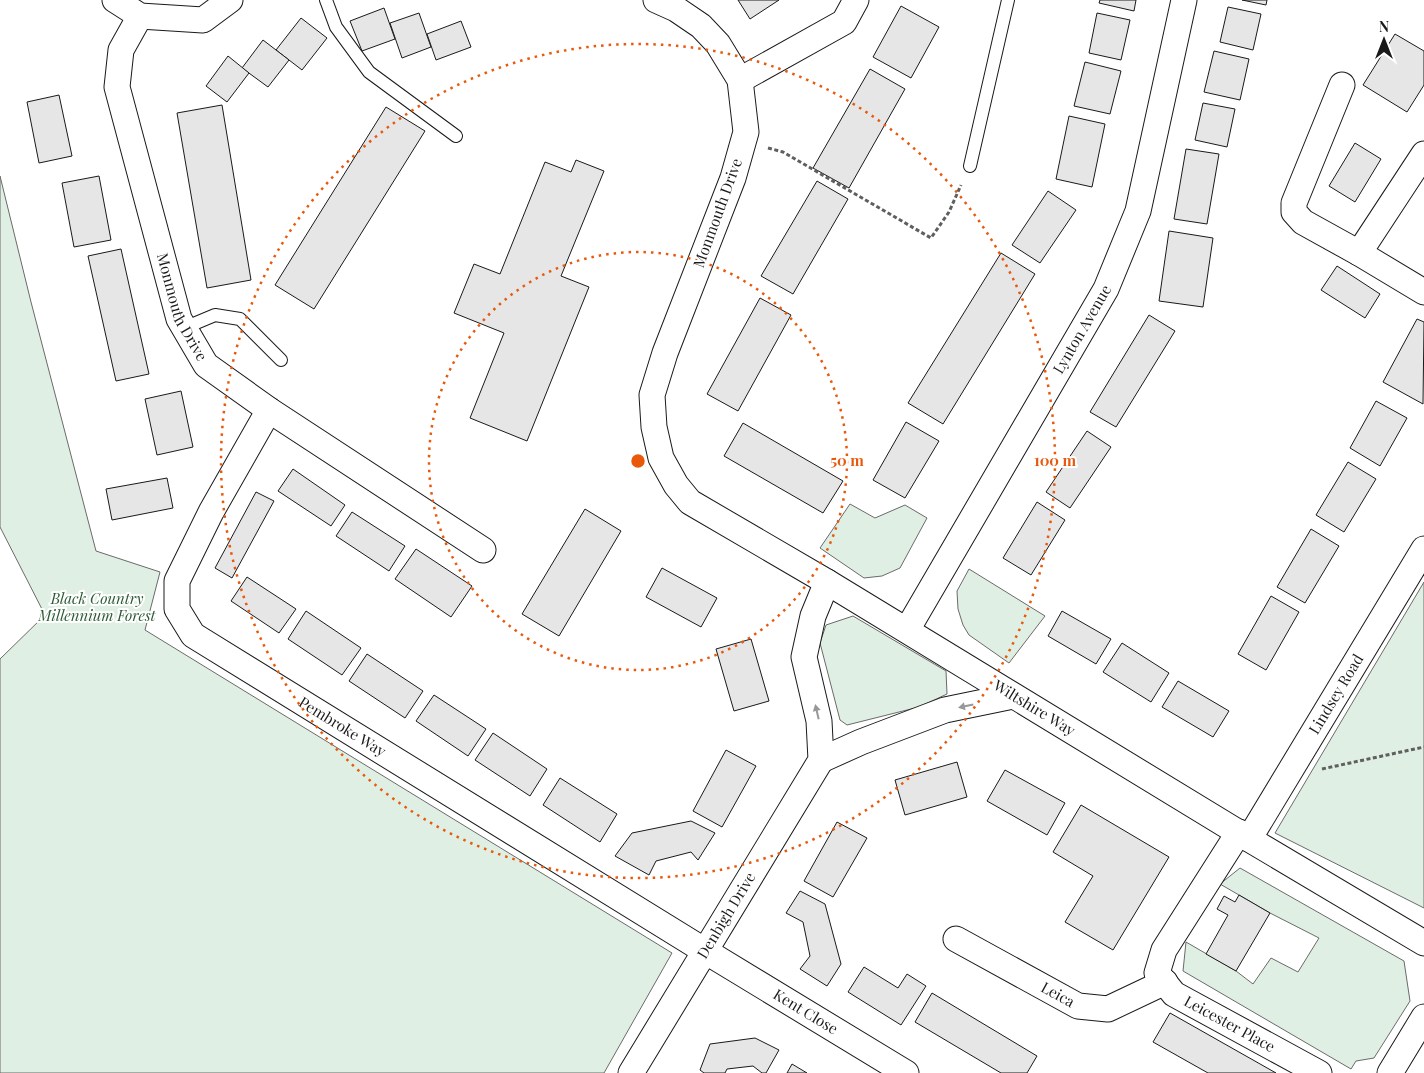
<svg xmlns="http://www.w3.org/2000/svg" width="1424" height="1073" viewBox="0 0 1424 1073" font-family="'Playfair Display',serif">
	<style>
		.green { fill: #e0efe3; stroke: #6a6a6a }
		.building { fill: #e6e6e6; stroke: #1a1a1a }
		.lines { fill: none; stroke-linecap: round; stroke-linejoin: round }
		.lane-casing { stroke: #1a1a1a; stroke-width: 14 }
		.street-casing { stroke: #1a1a1a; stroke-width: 27 }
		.path { stroke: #5f5f5f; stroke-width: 3; stroke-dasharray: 4 2.5; stroke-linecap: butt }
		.lane { stroke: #fff; stroke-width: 12 }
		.street { stroke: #fff; stroke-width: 25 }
		.oneway { fill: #989898 }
		.ring { fill: none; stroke: #e8590c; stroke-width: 2.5; stroke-dasharray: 2.5 5 }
		.labels { text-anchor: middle; stroke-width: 4; stroke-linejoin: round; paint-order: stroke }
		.street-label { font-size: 15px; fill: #1a1a1a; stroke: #fff }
		.park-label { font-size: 15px; font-style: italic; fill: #2b5a34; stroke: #fff }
		.centre { fill: #e8590c; stroke: #fff; stroke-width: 2.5 }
		.ring-label { font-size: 15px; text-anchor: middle; font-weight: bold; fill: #e8590c; stroke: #fff; stroke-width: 4; stroke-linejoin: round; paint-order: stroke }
	</style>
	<rect width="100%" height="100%" fill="#fff"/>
	<g class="green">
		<polygon points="0,176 31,302 96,551 160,572 145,630 672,953 604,1073 0,1073 0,659 45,615 0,527"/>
		<polygon points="850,504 875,518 905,505 927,518 900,568 882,576 864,578 820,548"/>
		<polygon points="969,569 1045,616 1009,663 969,635 963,625 958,609 957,591"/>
		<polygon points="1424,582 1424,908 1275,833"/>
		<polygon points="853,616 946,671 947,694 919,707 847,725 840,720 820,643 826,625"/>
		<polygon points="1240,868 1404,961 1410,1001 1374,1058 1356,1061 1351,1069 1183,971 1186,942 1236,971 1253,984 1271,958 1298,972 1319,938 1270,913 1220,884"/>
	</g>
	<g class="building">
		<polygon points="738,0 779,0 750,19"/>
		<polygon points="1100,0 1136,0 1134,11 1099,3"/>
		<polygon points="1242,0 1267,0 1266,5"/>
		<polygon points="901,6 939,27 911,78 873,57"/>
		<polygon points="1228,7 1261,14 1253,50 1220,42"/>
		<polygon points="384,8 395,39 362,51 350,21"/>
		<polygon points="419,13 431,47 402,58 390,23"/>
		<polygon points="1097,13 1130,20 1121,60 1089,53"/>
		<polygon points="301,18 327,38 302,70 276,50"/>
		<polygon points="461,21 471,47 436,60 427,34"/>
		<polygon points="1395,34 1424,51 1424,85 1407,112 1363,85"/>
		<polygon points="263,40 289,60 268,87 242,68"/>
		<polygon points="1214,51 1249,59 1240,100 1204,92"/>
		<polygon points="228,56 249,73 227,102 206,86"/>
		<polygon points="1085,62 1121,71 1110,114 1074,106"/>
		<polygon points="870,69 905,89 849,188 813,168"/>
		<polygon points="59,95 72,156 39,163 27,102"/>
		<polygon points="1203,103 1235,109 1227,147 1195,140"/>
		<polygon points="222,105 251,280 207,288 177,113"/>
		<polygon points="386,107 425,131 314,309 275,285"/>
		<polygon points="1069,116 1105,124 1092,187 1056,179"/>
		<polygon points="1355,143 1381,159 1355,202 1329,186"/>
		<polygon points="1186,149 1219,154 1207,224 1174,219"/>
		<polygon points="576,160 604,171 561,276 589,287 527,441 470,418 504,333 454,313 474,264 500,274 545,162 571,172"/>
		<polygon points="99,176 111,240 74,247 62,183"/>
		<polygon points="817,181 848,199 793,294 761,276"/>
		<polygon points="1048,191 1076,210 1040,263 1012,245"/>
		<polygon points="1169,231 1213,238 1203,307 1159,301"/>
		<polygon points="121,249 149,374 116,381 88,256"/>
		<polygon points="1001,253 1035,274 943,424 908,403"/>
		<polygon points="1337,266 1380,294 1365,318 1321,290"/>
		<polygon points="760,298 791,315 738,411 707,394"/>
		<polygon points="1149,315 1175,331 1116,427 1090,412"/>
		<polygon points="1417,319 1424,322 1423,404 1383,382"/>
		<polygon points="181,391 193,447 157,455 145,399"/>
		<polygon points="1376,401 1407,418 1380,466 1350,448"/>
		<polygon points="906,422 939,441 905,498 873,480"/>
		<polygon points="743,423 843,481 823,513 724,456"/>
		<polygon points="1087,431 1111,447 1070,508 1046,492"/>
		<polygon points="1348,462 1376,479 1344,532 1316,515"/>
		<polygon points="293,469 345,505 331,526 278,491"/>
		<polygon points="167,478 173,508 112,520 106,489"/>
		<polygon points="256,492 274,501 232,578 215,568"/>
		<polygon points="1037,502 1065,520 1031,575 1003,558"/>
		<polygon points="585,509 621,531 559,636 522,614"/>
		<polygon points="352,512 405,546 389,571 336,536"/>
		<polygon points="1311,529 1339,546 1305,603 1277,587"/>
		<polygon points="416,549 472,586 451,617 395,579"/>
		<polygon points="662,568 717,598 701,627 646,597"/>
		<polygon points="247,577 296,609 279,633 231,601"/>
		<polygon points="1271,596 1299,612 1266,670 1238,654"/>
		<polygon points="306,611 361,648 342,675 288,639"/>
		<polygon points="1062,611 1111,639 1096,664 1048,636"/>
		<polygon points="751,639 769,701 734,711 716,649"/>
		<polygon points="1122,643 1169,673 1151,702 1103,672"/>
		<polygon points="367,654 423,691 405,718 349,681"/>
		<polygon points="1178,681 1229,711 1213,737 1162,707"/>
		<polygon points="434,695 486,729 468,756 416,721"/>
		<polygon points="493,733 547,769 530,796 475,760"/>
		<polygon points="726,750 756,766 722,827 693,811"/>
		<polygon points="957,762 967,797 905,815 895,780"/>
		<polygon points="1005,770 1065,803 1047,835 987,801"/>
		<polygon points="560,778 617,814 600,842 543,805"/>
		<polygon points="1081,805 1169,857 1113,950 1065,922 1093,876 1053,852"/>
		<polygon points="691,821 715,833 698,860 691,852 656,861 649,875 615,856 632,833"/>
		<polygon points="837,822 867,838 833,897 804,881"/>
		<polygon points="800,891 825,904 841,964 827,986 800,969 810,956 803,922 786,913"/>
		<polygon points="1239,895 1270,913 1236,971 1206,954 1228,915 1217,909 1224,896 1235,902"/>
		<polygon points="864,967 898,988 907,974 926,986 901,1025 848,992"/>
		<polygon points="932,993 1037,1056 1027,1073 1001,1073 915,1022"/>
		<polygon points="1170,1013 1276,1073 1208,1073 1153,1042"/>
		<polygon points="755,1038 779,1050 766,1073 762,1073 753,1066 727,1069 725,1073 704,1073 700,1070 710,1044"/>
		<polygon points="792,1064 807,1073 787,1073"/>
	</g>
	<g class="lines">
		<g class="lane-casing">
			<g id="lane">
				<polyline points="326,0 336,27 369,72 456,136"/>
				<polyline points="970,166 1008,0"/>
				<polyline points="184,328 215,315 240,319 281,360"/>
			</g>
		</g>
		<g class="street-casing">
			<g id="street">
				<polyline points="115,0 140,16 203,20 230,0"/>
				<path id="s1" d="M656,0l20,9 25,17 17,18 22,36 6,52 -13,46 -68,175 -13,42 2,32 7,31 15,27 14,17 137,80 422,257 175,104"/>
				<path id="s2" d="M140,16l-19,34 -4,37 62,232 27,46 63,45 214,140"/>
				<polyline points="740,80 844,22 856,0"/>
				<polyline points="1342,85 1294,203 1294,212 1303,222 1359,253"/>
				<polyline points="1424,154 1359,253 1424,292"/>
				<path id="s3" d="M269,410l-58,102 -34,69v28l16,26 512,316 201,122"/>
				<path id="s4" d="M907,630l199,-341 32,-78 46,-211"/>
				<polyline points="821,760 861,742 945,710 1013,696"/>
				<path id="s5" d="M1239,832l-75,118 -7,23 17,21 145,79"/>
				<path id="s6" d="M1249,839l175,-290"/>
				<path id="s7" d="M956,939l122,67 30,3 57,-27"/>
				<path id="s8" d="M631,1073l190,-313 -2,-39 -15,-64 9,-41 14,-34"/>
				<polyline points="1390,1073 1424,1017"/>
			</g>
		</g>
		<g class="path">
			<polyline points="768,148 783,152 931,238 949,212 961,185"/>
			<polyline points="1322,769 1424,747"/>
		</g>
		<use href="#lane" class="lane"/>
		<use href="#street" class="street"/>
	</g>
	<defs><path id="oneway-solid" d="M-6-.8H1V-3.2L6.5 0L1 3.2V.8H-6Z" transform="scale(1.25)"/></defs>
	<g class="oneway">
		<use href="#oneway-solid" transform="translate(966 706) rotate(168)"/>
		<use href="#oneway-solid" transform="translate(817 712) rotate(-103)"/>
	</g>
	<g class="ring">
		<circle cx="638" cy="461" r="209"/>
		<circle cx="638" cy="461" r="417"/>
	</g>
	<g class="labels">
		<g class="street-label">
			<text transform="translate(718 213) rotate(-70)" y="5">Monmouth Drive</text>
			<text dy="5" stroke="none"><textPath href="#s2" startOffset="306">Monmouth Drive</textPath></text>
			<text dy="5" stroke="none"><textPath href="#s4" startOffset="348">Lynton Avenue</textPath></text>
			<text dy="5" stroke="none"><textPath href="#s6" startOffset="169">Lindsey Road</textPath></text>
			<text dy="5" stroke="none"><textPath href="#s1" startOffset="969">Wiltshire Way</textPath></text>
			<text dy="5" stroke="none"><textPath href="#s3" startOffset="428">Pembroke Way</textPath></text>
			<text dy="5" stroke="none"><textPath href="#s8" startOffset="184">Denbigh Drive</textPath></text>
			<text dy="5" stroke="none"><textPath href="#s7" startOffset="116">Leica</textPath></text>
			<text dy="5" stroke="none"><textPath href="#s3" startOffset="972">Kent Close</textPath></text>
			<text dy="5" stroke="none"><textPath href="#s5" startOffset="254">Leicester Place</textPath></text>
		</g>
		<g class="park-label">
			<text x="97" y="604">Black Country<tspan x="97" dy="17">Millennium Forest</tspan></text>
		</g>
	</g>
	<circle cx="638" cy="461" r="8" class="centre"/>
	<g class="ring-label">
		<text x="847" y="466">50 m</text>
		<text x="1055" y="466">100 m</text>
	</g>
	<g transform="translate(1384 40)" stroke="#ffffff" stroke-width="4" paint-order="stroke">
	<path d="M0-4L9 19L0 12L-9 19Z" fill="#1a1a1a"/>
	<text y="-8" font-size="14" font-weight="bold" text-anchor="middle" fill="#1a1a1a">N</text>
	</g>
</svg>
